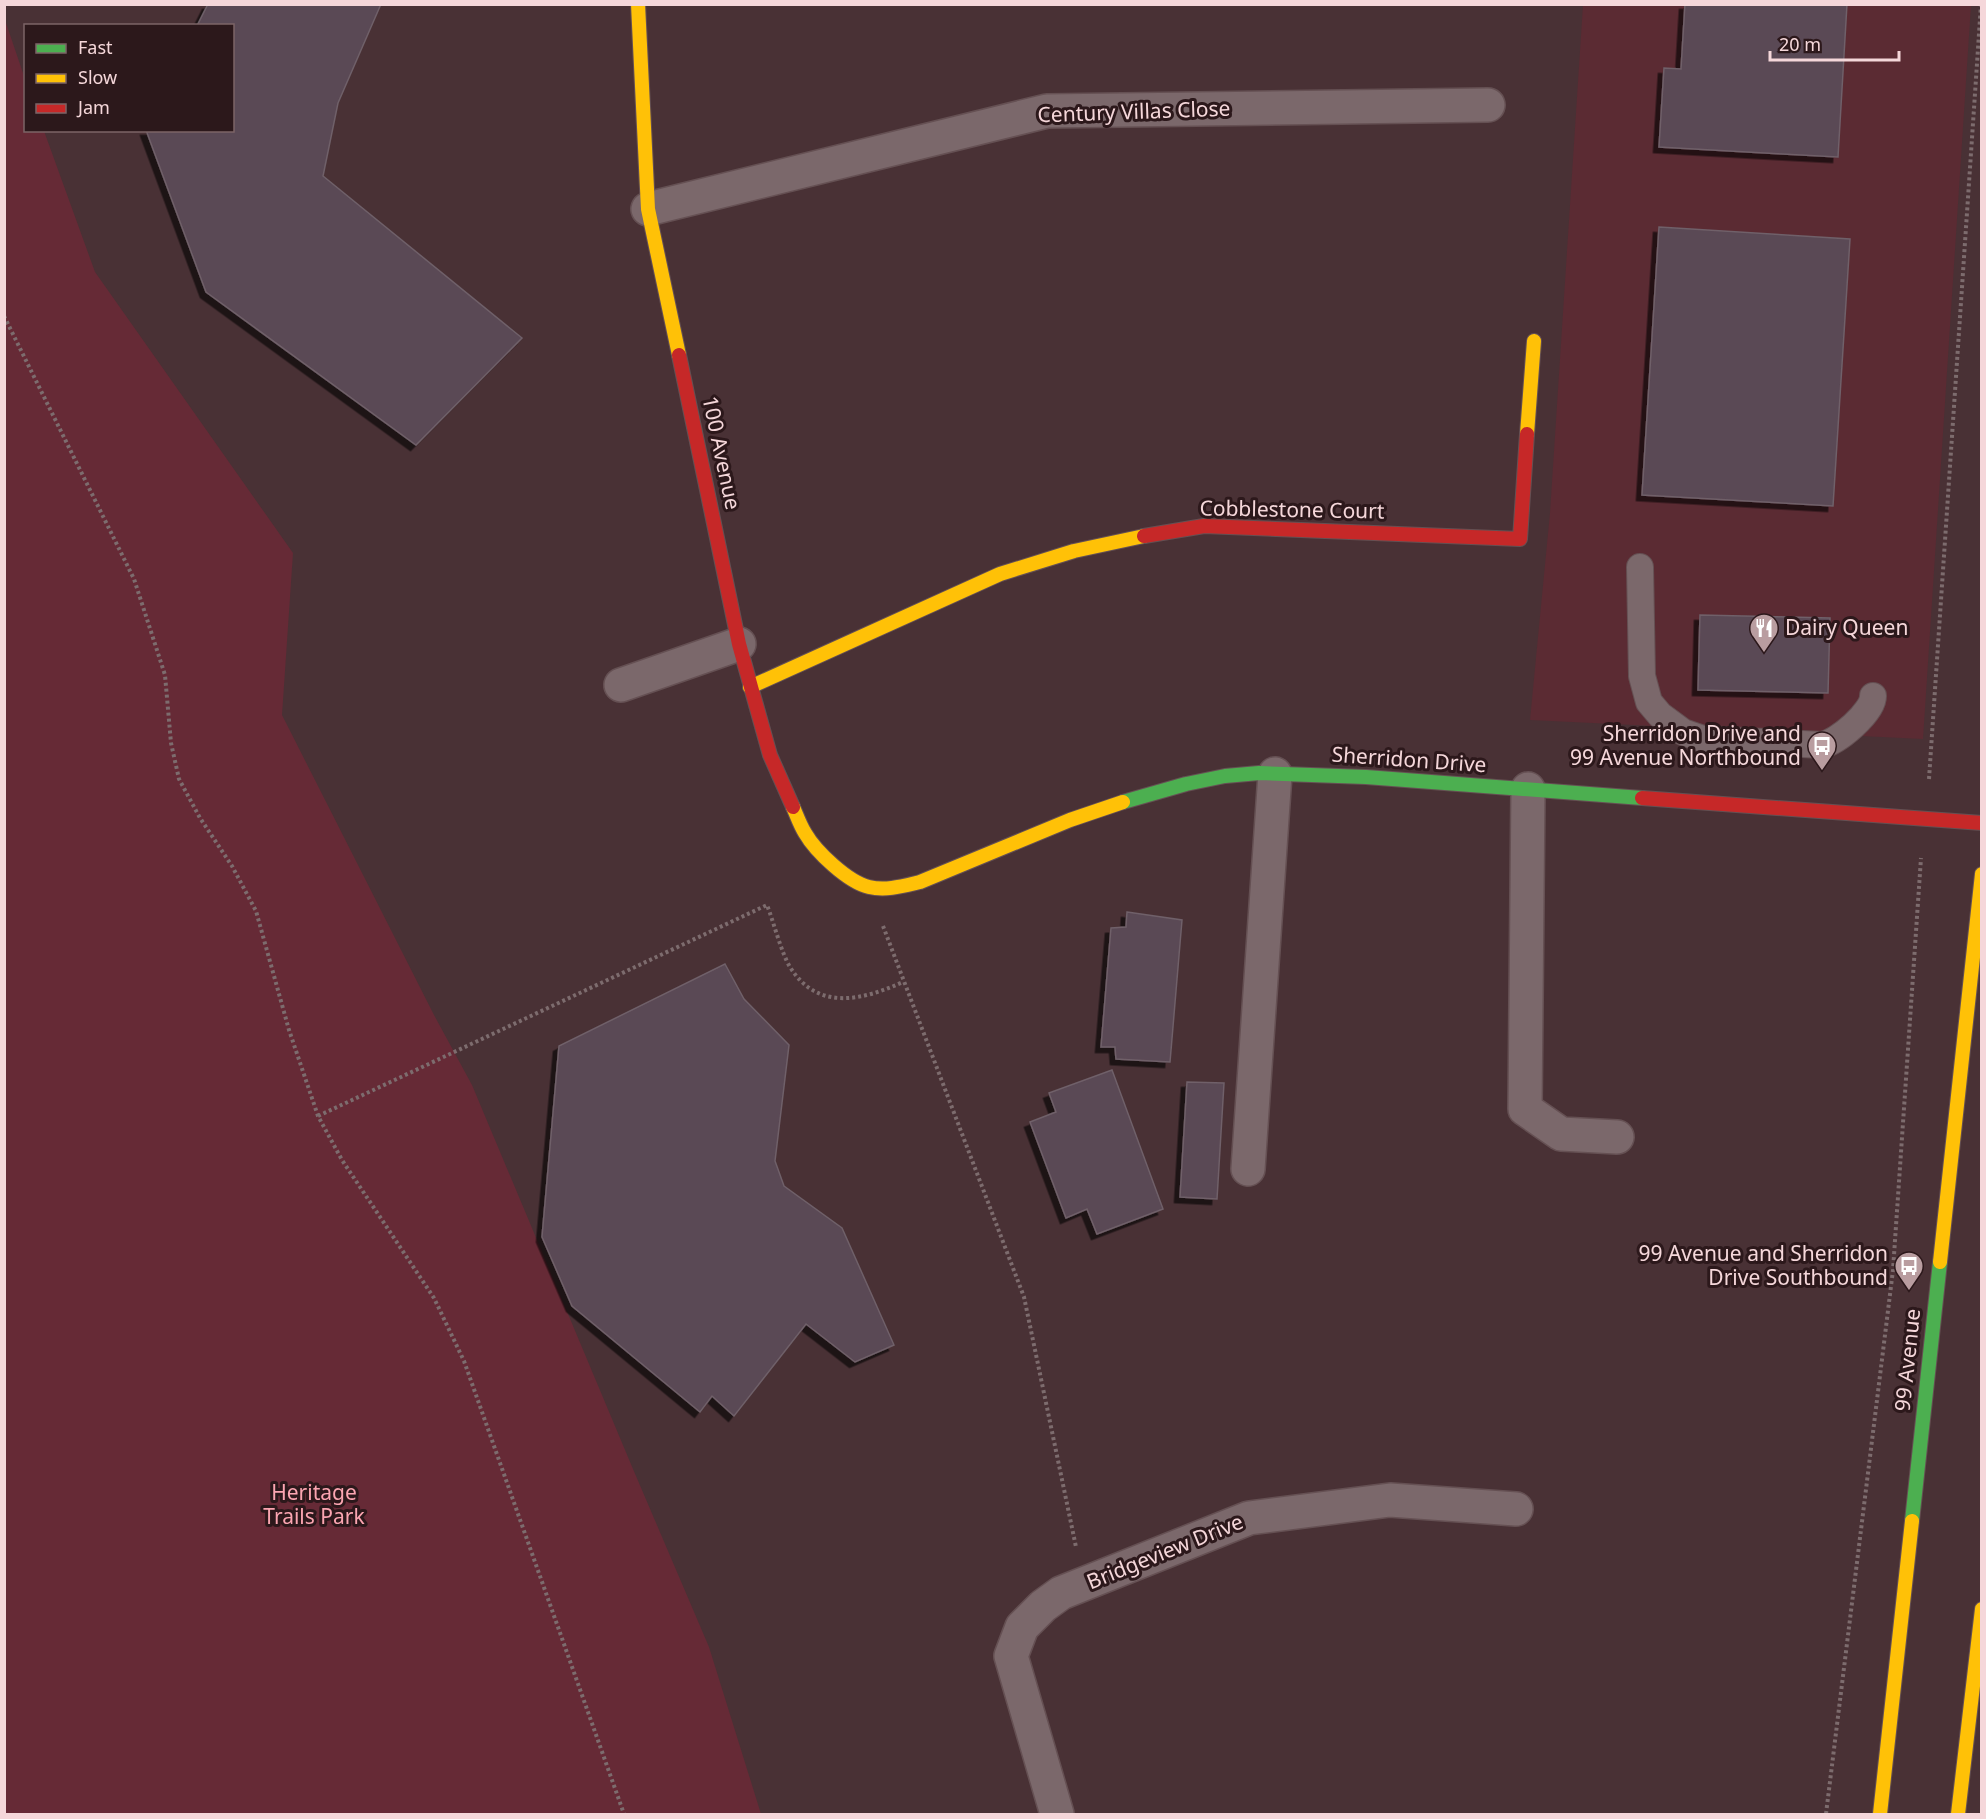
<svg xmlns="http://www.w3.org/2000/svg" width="1986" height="1819" viewBox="0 0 1986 1819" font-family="'Noto Sans',sans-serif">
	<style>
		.built { fill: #5b2b33 }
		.green { fill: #662a36 }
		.building { fill: #5a4854; stroke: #6f6069; stroke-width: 1.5; filter: url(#shadow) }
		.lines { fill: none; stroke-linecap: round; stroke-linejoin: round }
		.lane-casing { stroke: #655053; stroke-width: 28 }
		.street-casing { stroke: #655053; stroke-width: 36 }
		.fast-casing { stroke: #655053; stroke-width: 16 }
		.slow-casing { stroke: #655053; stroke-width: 16 }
		.jam-casing { stroke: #655053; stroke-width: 16 }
		.path { stroke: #7d6c6e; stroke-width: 4; stroke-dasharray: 3 3; stroke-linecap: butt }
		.lane { stroke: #7b686b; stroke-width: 26 }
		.street { stroke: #7b686b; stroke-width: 33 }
		.fast { stroke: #4caf50; stroke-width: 14 }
		.slow { stroke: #ffc107; stroke-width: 14 }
		.jam { stroke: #c62828; stroke-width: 14 }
		.labels { text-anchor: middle; stroke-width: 6; stroke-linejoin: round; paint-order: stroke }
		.street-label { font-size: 21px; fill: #f5d7da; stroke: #2c181b }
		.poi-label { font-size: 21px; fill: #f5d7da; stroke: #2c181b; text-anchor: end }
		.park-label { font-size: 21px; fill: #fba5b1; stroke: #2c181b }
	</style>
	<defs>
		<filter id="shadow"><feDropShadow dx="-5.5" dy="5.5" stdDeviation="0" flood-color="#0009"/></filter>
	</defs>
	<rect width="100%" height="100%" fill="#493135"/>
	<polygon class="built" points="1583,5 1971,5 1923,739 1530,720 1550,513"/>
	<polygon class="green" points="5,20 25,79 26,130 44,131 95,272 293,553 282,715 434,1015 472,1085 633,1469 709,1647 761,1814 5,1814"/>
	<g class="building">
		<polygon points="208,4 381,4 338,103 323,176 522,338 416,445 206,292 146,130 232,130 232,26 197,26"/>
		<polygon points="1685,4 1847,4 1838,157 1659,147 1664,68 1681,69"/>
		<polygon points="1659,227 1850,239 1833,506 1642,495"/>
		<polygon points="1700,615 1830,618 1828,693 1698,690"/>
		<polygon points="1127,912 1182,920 1170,1062 1116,1059 1115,1047 1101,1047 1111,928 1126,927"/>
		<polygon points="725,964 744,999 789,1045 775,1161 784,1186 842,1228 894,1345 855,1362 806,1324 734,1416 712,1396 700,1412 572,1306 542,1237 559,1046"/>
		<polygon points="1112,1070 1163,1209 1097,1234 1087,1209 1066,1218 1030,1122 1056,1112 1049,1093"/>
		<polygon points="1187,1082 1224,1083 1217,1199 1180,1197"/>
	</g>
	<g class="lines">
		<g class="lane-casing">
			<path id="lane" d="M1640,567l2,109 7,26 11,13 23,17 20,7 119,6c16,-3 51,-33 51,-49"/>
		</g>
		<g class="street-casing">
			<g id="street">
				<polyline points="648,209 1047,111 1488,105"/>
				<polyline points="621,685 739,644"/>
				<polyline points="1528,789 1525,1109 1561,1134 1617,1137"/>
				<polyline points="1248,1169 1275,774"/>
				<polyline points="1057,1814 1011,1656 1022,1627 1043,1606 1061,1593 1249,1518 1390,1500 1516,1509"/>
			</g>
		</g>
		<g class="fast-casing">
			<g id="fast">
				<polyline points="1123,802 1186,784 1225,776 1259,773 1366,777 1642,798"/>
				<polyline points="1912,1521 1940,1262"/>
			</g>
		</g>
		<g class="slow-casing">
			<g id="slow">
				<polyline points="638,4 648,209 679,355"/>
				<polyline points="1527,434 1534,341"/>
				<polyline points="750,687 1000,574 1074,551 1144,536"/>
				<path d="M793,807c4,9 7,18 12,26 11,19 43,49 64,54 17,4 34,-1 51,-5l150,-62 53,-18"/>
				<polyline points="1940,1262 1982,874"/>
				<polyline points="1880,1814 1912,1521"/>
				<polyline points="1958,1814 1982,1609"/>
			</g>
		</g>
		<g class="jam-casing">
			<g id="jam">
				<polyline points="679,355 739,644 770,755 793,807"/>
				<polyline points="1144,536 1204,526 1520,539 1527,434"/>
				<polyline points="1642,798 1982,823"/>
			</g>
		</g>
		<g class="path">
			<polyline points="4,316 134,579 165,675 171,743 179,779 200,818 232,866 256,911 289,1030 318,1116 342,1160 434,1298 464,1361 624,1814"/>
			<polyline points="1929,779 1981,4"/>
			<polyline points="883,926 1024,1297 1076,1547"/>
			<path d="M318,1116l449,-211c7,18 14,47 23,62 28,45 73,33 113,15"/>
			<polyline points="1826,1814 1893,1270 1921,858"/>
		</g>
		<use href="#lane" class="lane"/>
		<use href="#street" class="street"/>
		<use href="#fast" class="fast"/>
		<use href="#slow" class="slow"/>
		<use href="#jam" class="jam"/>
	</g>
	<defs>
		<g id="restaurant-pin" transform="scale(1.5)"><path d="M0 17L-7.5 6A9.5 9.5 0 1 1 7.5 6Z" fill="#b99da0" stroke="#2c181b"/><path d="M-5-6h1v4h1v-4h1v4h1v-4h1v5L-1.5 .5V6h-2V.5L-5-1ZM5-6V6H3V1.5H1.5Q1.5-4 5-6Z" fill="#fff"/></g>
		<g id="bus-pin" transform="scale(1.5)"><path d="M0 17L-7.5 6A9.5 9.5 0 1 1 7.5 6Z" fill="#b99da0" stroke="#2c181b"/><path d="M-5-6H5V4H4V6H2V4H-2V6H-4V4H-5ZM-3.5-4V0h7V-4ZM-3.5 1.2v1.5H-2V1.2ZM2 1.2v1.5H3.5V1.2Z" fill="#fff"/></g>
	</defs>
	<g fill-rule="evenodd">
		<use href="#restaurant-pin" x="1764" y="628"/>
		<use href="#bus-pin" x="1822" y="746"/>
		<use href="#bus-pin" x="1909" y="1266"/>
	</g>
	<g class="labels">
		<g class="street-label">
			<text transform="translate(1134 112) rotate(-2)" y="7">Century Villas Close</text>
			<text transform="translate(721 453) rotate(78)" y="7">100 Avenue</text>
			<text transform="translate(1292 510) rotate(1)" y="7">Cobblestone Court</text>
			<text transform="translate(1409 760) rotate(4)" y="7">Sherridon Drive</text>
			<text transform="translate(1908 1360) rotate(-84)" y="7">99 Avenue</text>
			<text transform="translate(1165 1552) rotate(-22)" y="7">Bridgeview Drive</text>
		</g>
		<g class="poi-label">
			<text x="1785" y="635" text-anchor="start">Dairy Queen</text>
			<text x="1801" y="741">Sherridon Drive and<tspan x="1801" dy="24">99 Avenue Northbound</tspan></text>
			<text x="1888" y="1261">99 Avenue and Sherridon<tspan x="1888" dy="24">Drive Southbound</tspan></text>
		</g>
		<g class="park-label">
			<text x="314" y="1500">Heritage<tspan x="314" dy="24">Trails Park</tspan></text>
		</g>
	</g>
	<rect width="1986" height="1819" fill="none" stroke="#f5d7da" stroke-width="12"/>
	<rect x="24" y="24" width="210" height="108" fill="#2c181b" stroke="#7c6467" stroke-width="1.5"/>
	<rect x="36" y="44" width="30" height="9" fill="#4caf50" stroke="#7c6467" stroke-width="1.5"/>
	<text x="78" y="54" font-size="18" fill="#f5d7da">Fast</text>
	<rect x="36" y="74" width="30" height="9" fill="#ffc107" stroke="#7c6467" stroke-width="1.5"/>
	<text x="78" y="84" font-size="18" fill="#f5d7da">Slow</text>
	<rect x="36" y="104" width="30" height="9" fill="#c62828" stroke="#7c6467" stroke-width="1.5"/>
	<text x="78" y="114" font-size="18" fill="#f5d7da">Jam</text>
	<path d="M1770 51v9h129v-9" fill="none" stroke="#f5d7da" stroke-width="3"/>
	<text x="1779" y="51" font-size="18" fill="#f5d7da" stroke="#2c181b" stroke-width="4.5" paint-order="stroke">20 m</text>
</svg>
